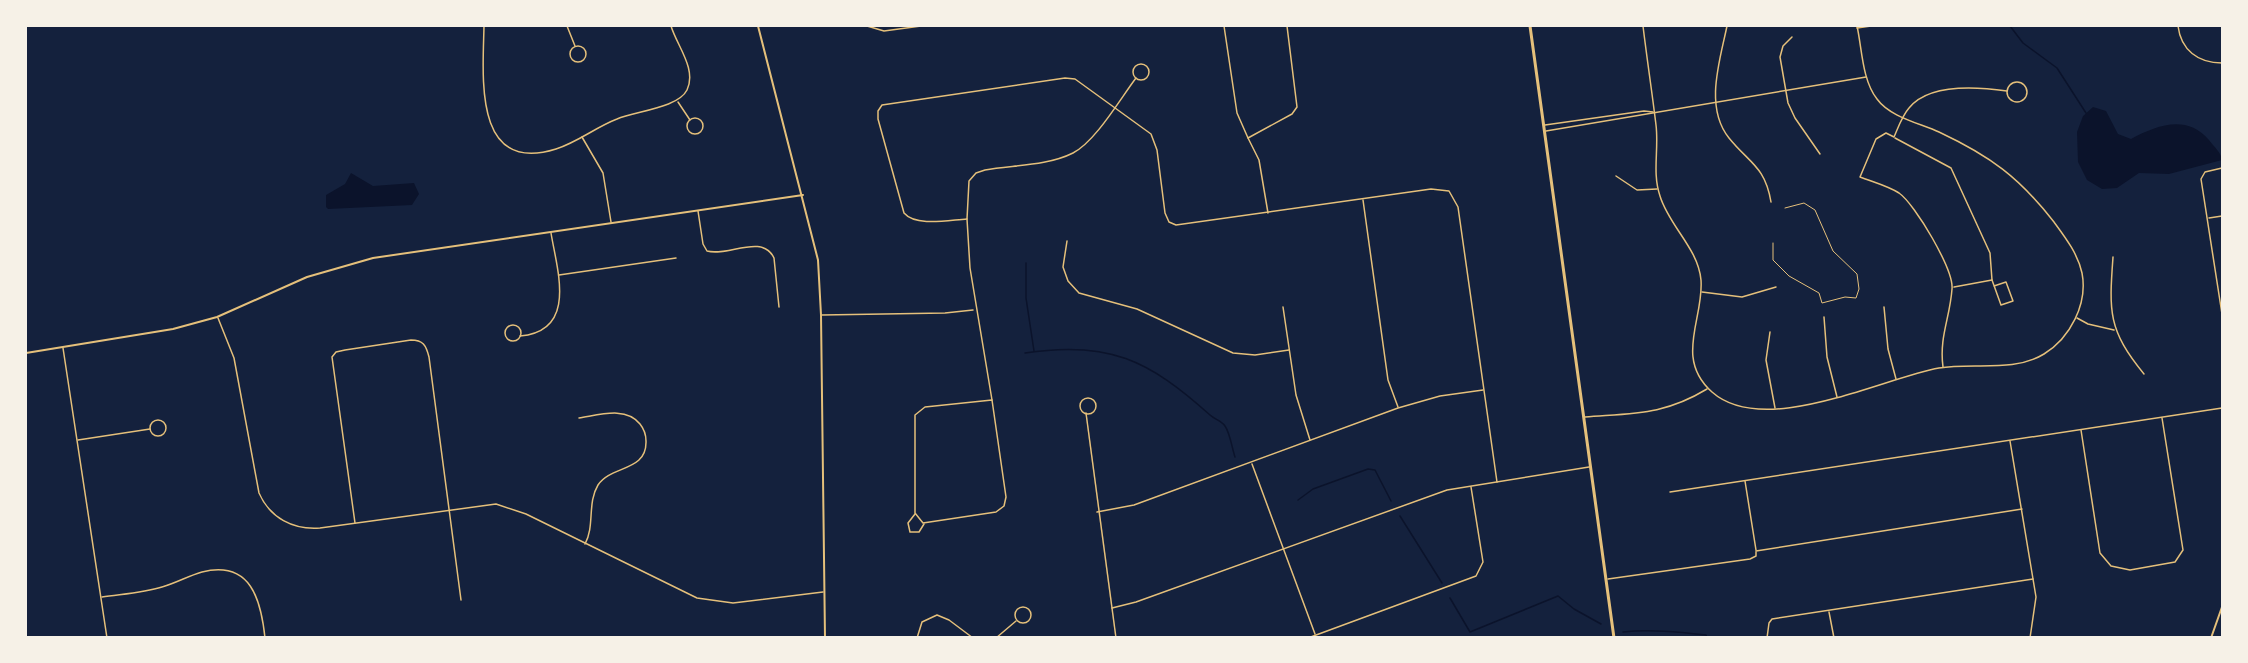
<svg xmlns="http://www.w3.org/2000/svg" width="2248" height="663" viewBox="0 0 2248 663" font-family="Ubuntu,sans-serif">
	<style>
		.water { fill: #0b132b }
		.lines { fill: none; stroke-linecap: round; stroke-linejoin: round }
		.stream { stroke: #0b132b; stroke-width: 1.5 }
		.path { stroke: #e5c07b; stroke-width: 1 }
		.minor { stroke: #e5c07b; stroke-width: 1.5 }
		.tertiary { stroke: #e5c07b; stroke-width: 2 }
		.primary { stroke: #e5c07b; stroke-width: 3 }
	</style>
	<rect width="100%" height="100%" fill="#14213d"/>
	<g class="water">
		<path d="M2093,107l13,4 12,23 13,5c26,-14 56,-25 78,1 5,7 12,12 13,20l-53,14 -30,-1 -22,15 -15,1 -15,-9 -9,-18 -1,-30 6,-16z"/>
		<polygon points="351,173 373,186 414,183 419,194 412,205 328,209 326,207 326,195 345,184"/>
	</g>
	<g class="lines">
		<g class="stream">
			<polyline points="2010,26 2023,43 2057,68 2086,113"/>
			<polyline points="1026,263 1026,298 1034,351"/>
			<path d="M1025,353c83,-13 124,7 185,62 4,4 12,6 15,11 5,7 7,22 10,31"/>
			<polyline points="1298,500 1313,489 1368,469 1375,470 1391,501"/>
			<polyline points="1400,516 1442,583"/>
			<polyline points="1450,598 1470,632 1558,596 1574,609 1601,624"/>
			<path d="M1623,632c27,-3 56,0 83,3l1,3"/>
		</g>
		<polyline class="path" points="1773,243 1773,260 1789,276 1819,293 1822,303 1845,297 1856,298 1859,289 1857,274 1833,251 1815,210 1804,203 1785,208"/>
		<g class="minor">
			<path d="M484,26c-1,51 -11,149 72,123 22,-7 40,-22 61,-30 19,-8 61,-11 70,-29 10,-21 -10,-44 -16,-64"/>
			<polyline points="567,26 575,46"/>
			<polyline points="867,26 884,31 921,26"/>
			<polyline points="1224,26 1237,113 1248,138 1292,114 1297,107 1287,26"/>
			<path d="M1643,26c4,33 9,66 13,99 3,24 -4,48 4,71 9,30 38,52 41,84 3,39 -27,78 11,112 52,46 168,-13 227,-24 34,-6 74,5 105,-14 26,-16 44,-50 38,-81 -4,-19 -17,-36 -28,-51 -35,-45 -64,-66 -115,-90 -20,-9 -49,-15 -62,-33 -15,-19 -15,-51 -20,-73"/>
			<path d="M1727,26c-7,34 -23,81 2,112 20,25 36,28 42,64"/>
			<polyline points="1926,26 1936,26"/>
			<path d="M2178,26c3,24 20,37 44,37"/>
			<polyline points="1857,28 1871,26"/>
			<polyline points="1792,37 1783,46 1780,57 1788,103 1795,118 1820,154"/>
			<circle cx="578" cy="54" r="8"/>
			<circle cx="1141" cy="72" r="8"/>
			<circle cx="2017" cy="92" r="10"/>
			<polyline points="678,102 690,120"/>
			<circle cx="695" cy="126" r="8"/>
			<polyline points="1545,125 1644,111 1653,112"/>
			<polyline points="1546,131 1866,77"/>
			<polyline points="582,137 603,173 611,222"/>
			<polyline points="1248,138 1259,160 1268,213"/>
			<polyline points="1895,138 1951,168 1990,253 1992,280 1954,287"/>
			<polyline points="2222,168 2205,172 2201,179 2222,314"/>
			<polyline points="1616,176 1637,190 1657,189"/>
			<polyline points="1363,200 1388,380 1398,407"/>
			<path d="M698,211l5,33 4,7c21,6 55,-18 67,7l5,49"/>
			<polyline points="2209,218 2222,216"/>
			<path d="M967,219c-18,1 -51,8 -63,-6l-26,-94v-8l4,-6 183,-27 10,1 76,55 6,16 8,63 4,9 7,3 255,-36 18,2 9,16 39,275"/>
			<polyline points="1067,241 1063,267 1068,281 1079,293 1137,309 1233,353 1255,355 1289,350"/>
			<path d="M2113,257c-4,55 -5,73 31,117"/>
			<polyline points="559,275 676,258"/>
			<polyline points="1992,280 2001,305 2013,301 2006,282 1994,286"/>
			<polyline points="1702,292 1742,297 1776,287"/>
			<polyline points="1283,307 1296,395 1310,440"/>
			<polyline points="1884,307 1888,349 1896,379"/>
			<polyline points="822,315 945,313 973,310"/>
			<polyline points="1824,317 1827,357 1837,397"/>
			<path d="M218,318l16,40 25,135c11,25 34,37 61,35l176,-24 30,10 171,84 36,5 90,-11"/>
			<polyline points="2077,318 2088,324 2114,330"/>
			<circle cx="513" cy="333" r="8"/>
			<polyline points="1770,332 1766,360 1775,408"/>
			<path d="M520,336c58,-5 37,-66 31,-103"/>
			<polyline points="63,348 107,638"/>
			<path d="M1943,367c-4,-30 7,-49 9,-78 2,-19 -37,-85 -53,-96 -11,-7 -26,-11 -39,-16l16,-38 10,-6 8,4c4,-9 8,-21 15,-29 20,-25 70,-21 98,-17"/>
			<circle cx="1088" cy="406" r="8"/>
			<path d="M992,400l-22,-132 -3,-49 2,-38 7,-8 9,-3c28,-5 62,-4 88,-17 23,-12 47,-54 63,-75"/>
			<polygon points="992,400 1006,497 1004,506 996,512 923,523 915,513 915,415 925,407"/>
			<polyline points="1086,413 1116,638"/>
			<path d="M1585,417c50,-4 79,-2 122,-28"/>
			<path d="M579,418c20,-3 47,-12 61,6 4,5 6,11 6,17 1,31 -35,24 -48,44 -11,18 -3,41 -13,59"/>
			<circle cx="158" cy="428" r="8"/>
			<polyline points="2081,430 2100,553 2111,566 2130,570 2175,562 2183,550 2162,418"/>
			<polyline points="78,440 150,429"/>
			<polyline points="2010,441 2036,597 2030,638"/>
			<polyline points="1252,464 1315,634"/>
			<polyline points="1745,481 1756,550"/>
			<polyline points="1670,492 2222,408"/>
			<polyline points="1097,512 1134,505 1398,408 1440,396 1483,390"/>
			<polyline points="915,514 908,523 910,532 919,532 924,524"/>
			<path d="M355,523l-23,-166 4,-5 9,-2 66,-10c12,0 15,5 18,17l32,243"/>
			<polyline points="1756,551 2022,509"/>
			<polyline points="1608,579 1750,559 1756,556 1756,552"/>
			<path d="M102,597c20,-3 41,-4 60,-10 14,-4 26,-11 40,-15 49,-12 59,28 63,66"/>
			<circle cx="1023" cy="615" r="8"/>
			<polyline points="1112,608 1136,602 1447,490 1589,467"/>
			<polyline points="1829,612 1834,638"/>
			<polyline points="917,638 922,622 937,615 949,620 973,638"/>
			<polyline points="996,638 1016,621"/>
			<polyline points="1308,638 1476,576 1483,562 1471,487"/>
			<polyline points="1767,638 1769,623 1772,619 2033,579"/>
		</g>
		<g class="tertiary">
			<polyline points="758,26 818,260 821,315 825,638"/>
			<polyline points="26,353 173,329 217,317 307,277 373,258 803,195"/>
			<polyline points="2211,638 2222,607"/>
		</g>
		<polyline class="primary" points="1530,26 1614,638"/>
	</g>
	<rect width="2248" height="663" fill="none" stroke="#f6f1e7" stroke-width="54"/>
</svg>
